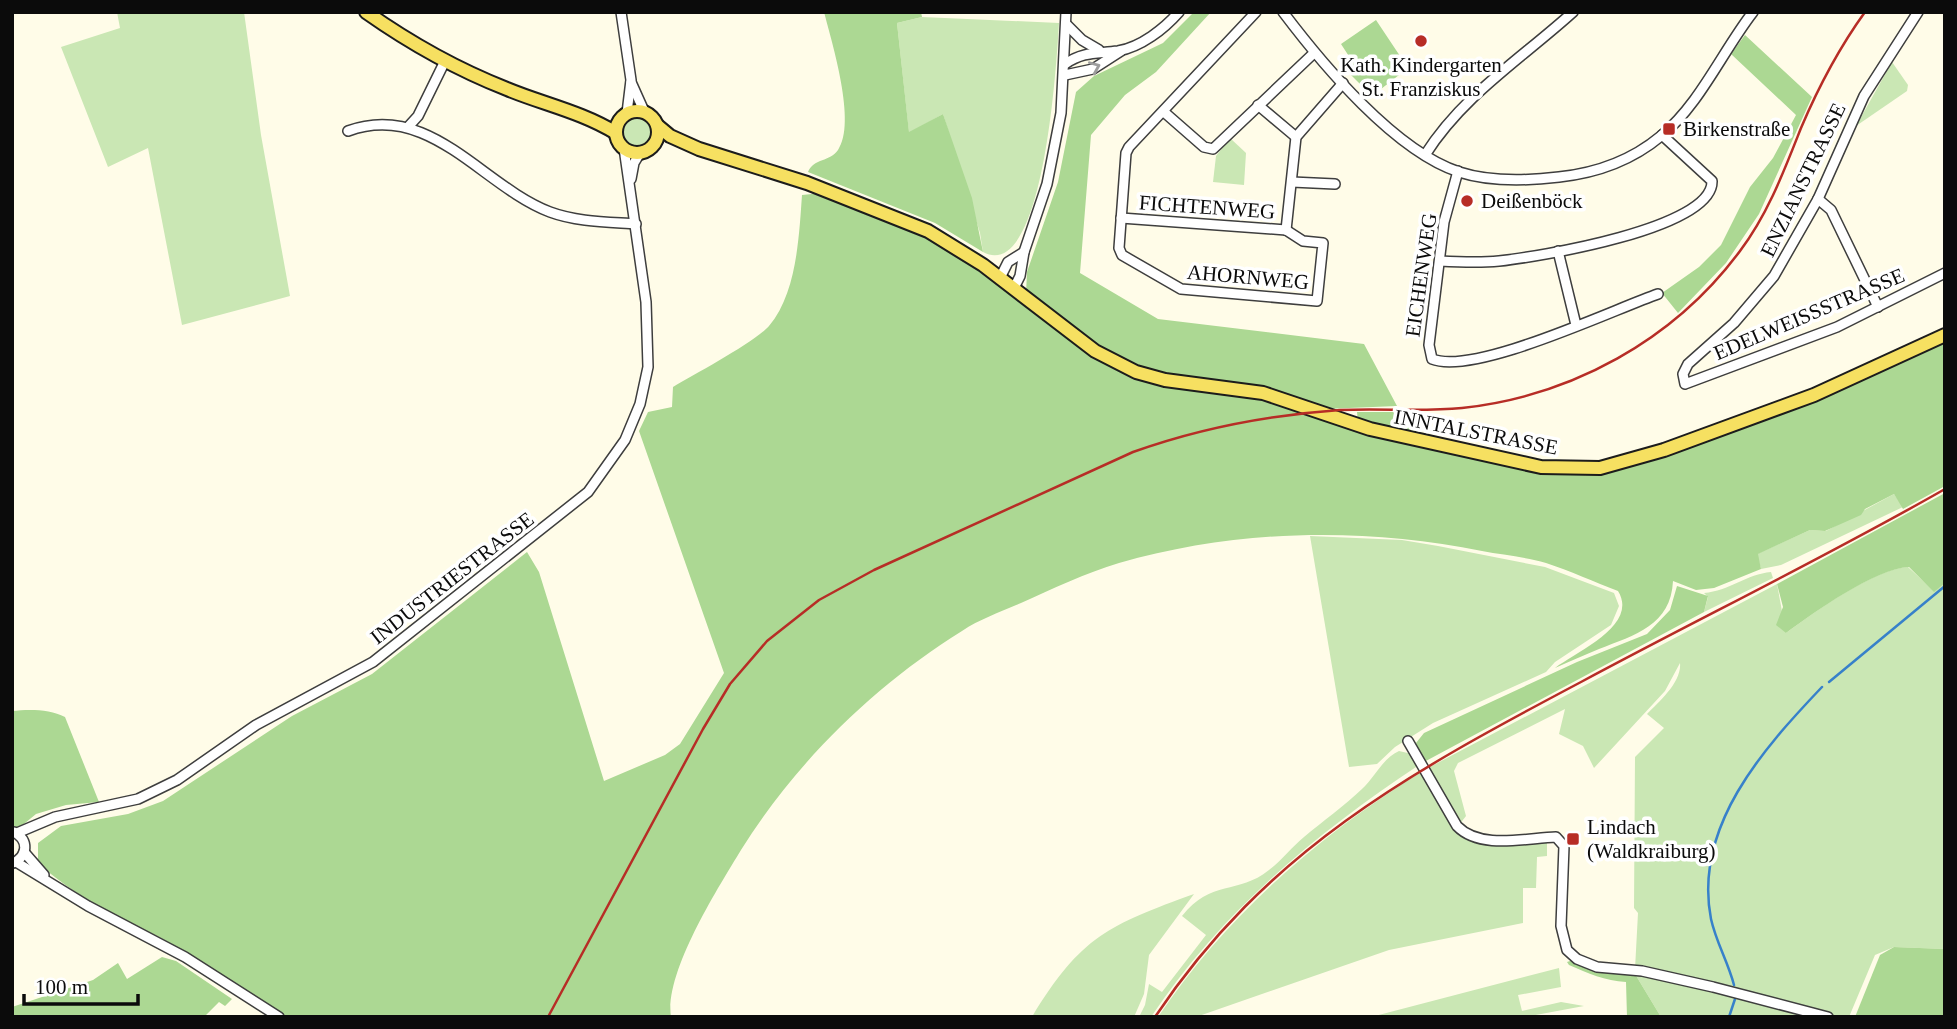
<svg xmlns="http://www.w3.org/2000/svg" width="1957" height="1029" viewBox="0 0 1957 1029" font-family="'Times New Roman',serif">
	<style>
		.green { fill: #cae7b4 }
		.forest { fill: #acd893 }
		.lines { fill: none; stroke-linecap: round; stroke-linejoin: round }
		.stream { stroke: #3781ca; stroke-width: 2.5 }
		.minor-casing { stroke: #3e3e3e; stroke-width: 12 }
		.major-casing { stroke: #1c1c1c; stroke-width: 16 }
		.minor { stroke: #fff; stroke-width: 9 }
		.major { stroke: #f6e061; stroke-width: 12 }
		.rail { stroke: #b72d26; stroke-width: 2.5 }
		.oneway { stroke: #9d9d9d }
		.poi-dot { fill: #b72d26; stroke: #fff; stroke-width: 2.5 }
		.labels { text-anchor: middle; stroke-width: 7; stroke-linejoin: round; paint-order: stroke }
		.poi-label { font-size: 21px; fill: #0b0b0b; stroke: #fff; text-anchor: start }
		.street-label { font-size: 21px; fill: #0b0b0b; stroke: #fff }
	</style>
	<rect width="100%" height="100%" fill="#fffce8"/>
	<g class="green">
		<polygon points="117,12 244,12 261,135 290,296 182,325 148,148 108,167 61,47 120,28"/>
		<path d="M922,17l137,6c-2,32 -14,262 -76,229l-3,-19 -37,-119 -34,19 -12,-110z"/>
		<polygon points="1892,62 1908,85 1907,91 1856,126"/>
		<circle cx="638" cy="131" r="17"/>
		<polygon points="1230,138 1246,153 1244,185 1213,182 1216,156"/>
		<polygon points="1894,494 1903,507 1781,565 1761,569 1757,554 1810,530 1826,531"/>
		<polygon points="1310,536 1402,540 1438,546 1545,567 1614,593 1619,606 1611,625 1555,662 1546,672 1433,723 1395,747 1377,764 1349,767"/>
		<path d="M1908,567l26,24 11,-8v366l-51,-2 -19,8 -26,62h-14l-200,-48 3,-56 -4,-5 1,-151 29,-29 -17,-14c12,-12 35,-32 33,-51l-15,28 -71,77 -11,-22 -24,-12 6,-25 -107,54 -4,8 12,45 -7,9 -31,-57 349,-184 9,49c29,-21 87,-64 122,-66z"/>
		<path d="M1771,572l2,6 -69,34 4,-15 -4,-4c25,-2 43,-19 67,-21z"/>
		<path d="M1399,751l13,3 7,11c-104,69 -198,147 -268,252h-12l6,-12 4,-21 13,8 44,-57 -24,-19c29,-37 56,-21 87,-46 13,-10 23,-23 35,-33 19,-16 40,-31 58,-48 13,-12 21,-31 37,-38z"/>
		<path d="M1423,771l43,66 81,3v16l-10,1 -1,31h-13v35l-134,27 -193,67h-38c69,-102 161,-182 265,-246z"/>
		<path d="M1194,894l-45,61 -5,39 -10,23h-102c49,-81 77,-92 162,-123z"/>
		<polygon points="1559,968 1561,987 1518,995 1522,1011 1561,1002 1584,1006 1525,1017 1371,1017"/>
		<polygon points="1635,974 1643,974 1819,1017 1661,1017"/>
	</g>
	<g class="forest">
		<path d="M824,12h97l1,5 -25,6 12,109 34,-18 29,84 11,54 -48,-29 -127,-51c6,-14 22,-10 30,-22 19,-27 -6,-107 -14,-138z"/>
		<polygon points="1194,12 1211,12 1156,72 1125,95 1091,135 1080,273 1158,319 1364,344 1397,406 1325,409 1272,390 1149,373 1109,355 1026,294 1027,272 1058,182 1076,92 1094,76 1163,43"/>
		<polygon points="1376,20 1408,68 1372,96 1346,70 1354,64 1341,44"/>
		<polygon points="1745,35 1812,97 1759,214 1726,263 1678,313 1662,293 1699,267 1721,245 1750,187 1773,158 1796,115 1731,54"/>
		<path d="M822,193l72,26 64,34 149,108 483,111 355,-132v146l-42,23 -9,-15 -29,15 -4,6 -36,16 -15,-1 -52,24 3,15 -47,19 -18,2 -23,-9c-2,44 -38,54 -74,68 -15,6 -30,13 -44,19 23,-17 84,-43 63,-77 -24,-9 -47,-20 -72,-28 -20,-6 -43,-8 -64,-12 -120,-24 -244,-22 -363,12 -33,10 -67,26 -98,40 -20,9 -41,16 -59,28 -87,54 -167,132 -221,219 -23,38 -77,123 -70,167h-384c-36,-20 -69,-45 -103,-66 -54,-32 -97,-44 -146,-88v-20l23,-17 67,-12 35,-13 129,-85 80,-42 155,-122 12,20 65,209 61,-26 15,-11 44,-71 -85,-242 9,-19 24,-5 1,-20c22,-13 82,-45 96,-61 28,-33 30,-90 33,-131z"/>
		<polygon points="1357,412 1405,412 1422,438 1358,422"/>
		<path d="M1945,493v90l-11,9 -25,-25c-35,2 -94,45 -123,66l-10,-8 7,-18 -6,-23z"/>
		<polygon points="1677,586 1708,596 1704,612 1424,762 1416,743 1424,733 1577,662 1647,634 1670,610"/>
		<path d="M12,711c17,-2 38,-2 53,6l34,85 -33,3 -30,9 -17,14 -7,-2z"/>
		<polygon points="1894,947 1945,949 1945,1017 1855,1017 1880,955"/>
		<polygon points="162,957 176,961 232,999 225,1006 219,1002 204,1017 12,1017 12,1007 93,980 118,963 127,979"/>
		<path d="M1570,961l65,13 26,43h-34l-1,-35c-21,-1 -38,-9 -57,-17l-2,-3z"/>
	</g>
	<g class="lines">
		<g class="stream">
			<polyline points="1829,682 1945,586"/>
			<path d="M1734,985c-6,-23 -18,-43 -23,-66 -18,-92 52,-170 111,-232"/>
			<polyline points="1729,1017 1735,999"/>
		</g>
		<g class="minor-casing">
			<g id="minor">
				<polyline points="621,12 631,80 627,113"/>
				<polyline points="1256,12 1129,147 1126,153 1119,248 1122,255 1181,289 1317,301 1323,243 1303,241 1286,230"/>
				<path d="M1283,12c40,53 112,139 176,160 31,10 67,9 100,5 38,-4 72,-16 102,-41 39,-32 61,-84 92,-124"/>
				<polyline points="1918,12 1864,96 1818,199 1774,276 1734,323 1688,364 1683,374 1685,384 1837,327 1945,273"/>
				<polyline points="1066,24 1082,40 1099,50"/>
				<path d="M1065,64c19,-13 32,-10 53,-13 23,-4 46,-22 61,-39"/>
				<polyline points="1065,75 1093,69 1121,51"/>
				<polyline points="631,82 644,111"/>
				<polyline points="1258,105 1296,137"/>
				<polyline points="1164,112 1204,147 1213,149 1314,53"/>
				<polyline points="408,127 418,116 445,61"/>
				<path d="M348,131c82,-30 134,55 202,81 27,10 58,10 86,12"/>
				<path d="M1425,155c38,-60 96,-96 148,-143"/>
				<path d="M1458,171l-14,51 -15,123 3,14c42,17 180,-49 226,-65"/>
				<polyline points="631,179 634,163 640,153"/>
				<polyline points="1292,182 1335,184"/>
				<polyline points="1818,199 1831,210 1878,307"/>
				<polyline points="1121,218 1286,230"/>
				<polyline points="1286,230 1296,137 1343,83"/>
				<polyline points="1558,251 1576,325"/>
				<path d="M1440,261c19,1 39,2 59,0 37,-4 214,-32 213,-80l-50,-46"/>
				<polyline points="1000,278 1008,262 1024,252"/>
				<polyline points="1014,288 1020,276 1024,252 1047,184 1061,113 1066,12"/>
				<path d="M1408,741l49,85c23,24 69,12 99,11l8,9 -3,80 6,24 10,9 20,8 45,4 71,16 115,30"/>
				<polyline points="17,833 55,817 138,799 177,780 256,725 373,662 588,492 625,440 640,404 648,367 646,302 624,148"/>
				<polyline points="24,852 44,875"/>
				<polyline points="16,862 88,906 185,957 279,1017"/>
				<path d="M13,863c15,-7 16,-23 1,-31"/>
			</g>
		</g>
		<g class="major-casing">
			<g id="major">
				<path d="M366,12c44,31 90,57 141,77 36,15 75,23 109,44"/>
				<circle cx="637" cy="132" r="21"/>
				<polyline points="658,126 670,136 699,149 807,183 928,231 983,265 1095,351 1136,372 1165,380 1263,393 1370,429 1541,467 1600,468 1664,450 1814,395 1945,335"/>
			</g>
		</g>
		<use href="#minor" class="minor"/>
		<use href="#major" class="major"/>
		<g class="rail">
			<path d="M548,1017l155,-288 27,-45 37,-43 52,-41 55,-30 259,-118c67,-24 136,-37 207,-42 41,-2 81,2 122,-2 110,-12 212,-68 278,-157 28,-37 44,-80 61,-123 17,-40 38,-80 64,-116"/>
			<path d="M1155,1017c112,-167 254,-244 426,-335 121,-65 245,-125 364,-193"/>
		</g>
	</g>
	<defs><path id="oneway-chevron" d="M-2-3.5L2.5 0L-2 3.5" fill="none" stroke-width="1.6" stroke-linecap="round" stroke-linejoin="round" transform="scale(1.75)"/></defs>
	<use class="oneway" href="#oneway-chevron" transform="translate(1095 67) rotate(-23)"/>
	<g class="poi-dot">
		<circle cx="1421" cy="41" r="7"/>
		<rect x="1662" y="122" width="14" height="14" rx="3.5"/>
		<circle cx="1467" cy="201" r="7"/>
		<rect x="1566" y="832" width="14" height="14" rx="3.5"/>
	</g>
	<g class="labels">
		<g class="poi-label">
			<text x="1421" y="72" text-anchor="middle">Kath. Kindergarten<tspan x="1421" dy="24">St. Franziskus</tspan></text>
			<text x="1683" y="136">Birkenstraße</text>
			<text x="1481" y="208">Deißenböck</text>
			<text x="1587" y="834">Lindach<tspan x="1587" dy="24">(Waldkraiburg)</tspan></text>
		</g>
		<g class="street-label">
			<text transform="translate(1803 180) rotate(-64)" y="7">ENZIANSTRASSE</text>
			<text transform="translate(1207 207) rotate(4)" y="7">FICHTENWEG</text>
			<text transform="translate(1421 275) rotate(-82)" y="7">EICHENWEG</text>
			<text transform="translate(1248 277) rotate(5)" y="7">AHORNWEG</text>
			<text transform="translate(1809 314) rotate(-23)" y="7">EDELWEISSSTRASSE</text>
			<text transform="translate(1476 432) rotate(11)" y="7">INNTALSTRASSE</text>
			<text transform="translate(452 578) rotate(-38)" y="7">INDUSTRIESTRASSE</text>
		</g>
	</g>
	<rect width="1957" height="1029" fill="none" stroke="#0b0b0b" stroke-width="28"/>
	<path d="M24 994v10h114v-10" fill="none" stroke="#0b0b0b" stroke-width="3.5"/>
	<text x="35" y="994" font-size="21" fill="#0b0b0b" stroke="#ffffff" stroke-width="5" paint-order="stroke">100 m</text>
</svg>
